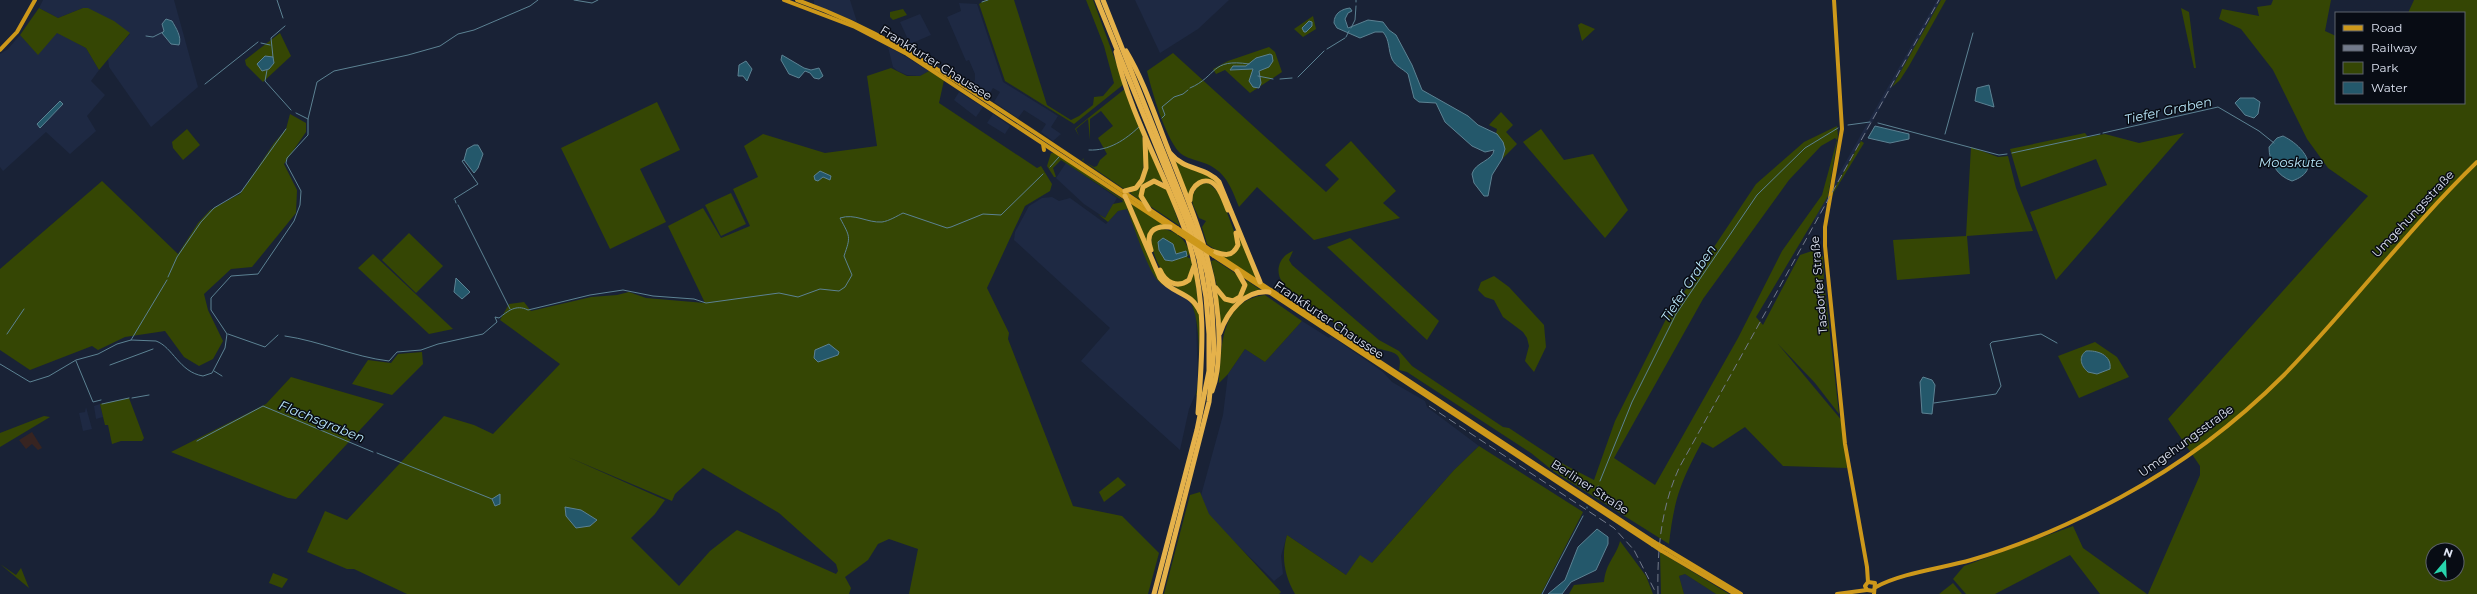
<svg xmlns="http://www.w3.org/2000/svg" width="2477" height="594" viewBox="0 0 2477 594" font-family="Montserrat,sans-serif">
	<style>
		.built { fill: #1e2943 }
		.education { fill: #372421 }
		.green { fill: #354604; fill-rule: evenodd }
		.water { fill: #24586b; stroke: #5c8293 }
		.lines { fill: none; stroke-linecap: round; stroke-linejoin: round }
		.stream { stroke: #5c8293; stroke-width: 1 }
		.major { stroke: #cd981a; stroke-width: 4 }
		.highway { stroke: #e5b24b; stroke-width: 5 }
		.rail { stroke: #727a8b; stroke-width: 1; stroke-dasharray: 8 4; stroke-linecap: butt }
		.major-bridge { stroke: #cd981a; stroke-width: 4 }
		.labels { text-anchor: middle; stroke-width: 3; stroke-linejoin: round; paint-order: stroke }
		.street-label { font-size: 12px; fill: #dde3f1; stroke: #080c14 }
		.water-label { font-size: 13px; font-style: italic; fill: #b9e7fa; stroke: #080c14 }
	</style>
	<rect width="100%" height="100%" fill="#192236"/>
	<g class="built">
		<polygon points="43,0 174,0 198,87 151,127 109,67 108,59 130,34 83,8 58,18 39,8"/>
		<polygon points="814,0 850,0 857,22 814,5"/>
		<polygon points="1135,0 1229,0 1198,29 1160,53"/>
		<polygon points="1937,0 1941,0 1816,222 1814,218"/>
		<polygon points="959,3 977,4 1003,82 1058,116 1051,127 1061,134 1053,141 1041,132 1046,124 1024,110 1018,118 994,102 1000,92 993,88 987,98 964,82 975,81 975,74 969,60 966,61 947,17 961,11"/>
		<polygon points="920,14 931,35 910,44 900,22"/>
		<polygon points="57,32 86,48 99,70 91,81 105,95 87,116 96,131 70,154 46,132 3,171 0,167 0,54 8,49 20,35 38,54"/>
		<polygon points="888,47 898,52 929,71 920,76 907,75 898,71 893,67"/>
		<polygon points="959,92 983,107 976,117 954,100"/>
		<polygon points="993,114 1010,126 1005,134 987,123"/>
		<polygon points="1066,163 1117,198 1105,218 1084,204 1056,178"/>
		<polygon points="1052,197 1059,201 1070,198 1106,224 1118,211 1127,208 1155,277 1190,301 1196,316 1198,388 1189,409 1180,450 1081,361 1110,328 1014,240 1015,232 1029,206 1042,198"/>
		<polygon points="1302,321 1329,338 1331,336 1383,372 1392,382 1425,401 1427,407 1479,446 1454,470 1372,563 1346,575 1287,535 1281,556 1283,574 1274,581 1209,517 1200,499 1223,415 1228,374 1245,349 1265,362"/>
		<polygon points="100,404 103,417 96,419 94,406"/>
		<polygon points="86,407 92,429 83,431 79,413 85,412"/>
		<polygon points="1685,574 1716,594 1684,594 1679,576"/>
	</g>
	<polygon class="education" points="32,432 42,448 38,450 32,444 26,449 19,440"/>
	<g class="green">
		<polygon points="985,0 1014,0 1047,105 1071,120 1079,116 1093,105 1094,97 1103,96 1114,83 1104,46 1086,0 1093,0 1124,84 1074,124 1005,81 979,4"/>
		<polygon points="1941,0 1946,0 1909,66 1900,80 1892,87"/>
		<path d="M2273,0h58l-6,31 11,5v67h128v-90h-56l6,-13h63v594h-329l52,-119v-9l-32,-47 200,-223 -40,-28 -21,-29 -34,-69 -32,-41 -22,-10 3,-10 37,7 -2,-9 14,-2zM2433,550h24v24h-24z"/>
		<polygon points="39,8 58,18 83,8 88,8 114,21 130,33 99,70 86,48 57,33 38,55 20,35"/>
		<polygon points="2181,8 2189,12 2196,68 2194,68"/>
		<polygon points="903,9 907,15 893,20 890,17 890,12"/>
		<polygon points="1313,16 1316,29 1303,37 1294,29"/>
		<polygon points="1581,23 1595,29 1582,41 1578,25"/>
		<polygon points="280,33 291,56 263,82 246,65 245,60"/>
		<polygon points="1269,47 1275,52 1282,72 1250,93 1225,70 1216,74 1213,69 1228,61"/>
		<path d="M1173,53l153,139 13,-13 -14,-14 26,-24 45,50 -13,12 17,15 -86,22 -57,-53 -18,20c-9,-23 -15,-39 -41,-46 -6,-2 -14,-4 -19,-9 -14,-16 -27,-60 -32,-81z"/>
		<path d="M891,68l16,8h13l9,-5 15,9 -5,23 98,65 4,-2 11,18 -2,7 -25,15 -38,82 22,45 -1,6 65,167 49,10 37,37 -11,41h-239l9,-45 -29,-10 -11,5 -10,16 -23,17 6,11 -2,6h-442l-53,-25h-7l-40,-17 18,-41 22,9 97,-104 30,9 19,9 67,-70 -60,-44 9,-16 15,-2 7,9 60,-14 26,-2 12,-3 17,6 59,5 -37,-77 35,-18 18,30 29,-12 -17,-37 25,-12 -14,-31 19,-12 62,19 52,-7 -10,-70zM815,350l23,5 -20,7 -4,-4zM568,457l104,44 3,-7 28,-26 76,45 57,51 2,7 -2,3 -99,-44 -27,21 -31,35 -48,-48 24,-24 10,-14z"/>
		<path d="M1126,88c12,32 28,64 11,98l-13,3 -42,-29 2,-2 -1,3 11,6 3,-1 3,-6 7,-6 -9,-16 15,-12 -12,-15 -11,8v21l-2,-21 -12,10 3,7 -4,-7 2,-2z"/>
		<polygon points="657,102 680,150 640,169 666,222 610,249 561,148"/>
		<polygon points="1501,112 1513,125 1506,132 1517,144 1502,159 1505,149 1496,134 1497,129 1489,125"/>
		<polygon points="290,114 306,123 306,132 284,164 297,190 296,213 252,267 231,269 204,294 208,310 223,341 213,359 199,366 184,357 165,331 125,337 98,350 92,346 30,370 0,350 0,269 102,181 178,254 198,223 210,210 240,194 274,143 286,129"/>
		<path d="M1837,126l1,10 -10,60 -72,121 7,8 37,-70 12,-4 11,5 1,25 15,133 -24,-31 -37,-39 65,78 4,46 -64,-2 -38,-39 -32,21 -11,-6c-21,39 -28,57 -33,102l-116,-73 2,-5 -3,4 -21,-17 -124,-81 -8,-2c1,-6 2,-11 -2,-15 -6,-5 -18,-5 -26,-9 -20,-12 -74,-46 -88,-63 -9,-11 -4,-27 10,-32l-4,9 3,5 87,75 20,11 13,15 91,61 6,1 56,37 29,15 21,-59 51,-102 90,-135 48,-42zM1835,138l2,2 -15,55 -40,56 -44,87 -83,147 -41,-27 89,-159 86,-119 32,-34z"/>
		<polygon points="187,129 200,145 183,160 173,148 172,142"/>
		<polygon points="1541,129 1564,160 1593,154 1628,210 1605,238 1523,142"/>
		<polygon points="2085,133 2088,137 2105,134 2139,143 2184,133 2056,280 2030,212 2107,185 2096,159 2021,187 2010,149"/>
		<path d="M1147,139l16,43 -9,-3c-13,3 -12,11 -13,22l-11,-8 12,-10z"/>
		<polygon points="1861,141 1864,143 1831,197 1832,193"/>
		<polygon points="1971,147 1998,157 2008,156 2016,188 2033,231 1967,236 1970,274 1897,280 1893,240 1966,236"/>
		<path d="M1051,153h4l70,48 34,78 29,18 12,16 -1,82h-3c4,-18 6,-82 -8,-96 -10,-9 -25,-10 -33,-22 -10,-15 -21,-51 -28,-68l-9,2 -10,11 -10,-8 7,4 8,-14 10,-2 -1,-2 -61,-40 -8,8 3,9h-2l-7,-11z"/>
		<polygon points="1175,160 1211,176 1222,188 1201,180 1189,198"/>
		<polygon points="1151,182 1164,186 1168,192 1180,226 1150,206 1143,199 1143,189"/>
		<path d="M1209,183l11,11 17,45v6l-9,8 -11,-2 -10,-7 -5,-17 4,-6 -7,-3c-7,-17 -11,-17 0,-34z"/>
		<polygon points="731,193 746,224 721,236 705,205"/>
		<polygon points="1130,201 1166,226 1157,226 1147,244"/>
		<path d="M1158,228c16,2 27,9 32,25l-3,4 4,2c3,10 -1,17 -8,23h-12c-13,-14 -20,-30 -20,-49z"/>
		<polygon points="409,233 443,266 416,293 382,260"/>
		<polygon points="1240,237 1257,279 1222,256 1233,255"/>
		<polygon points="1350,238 1439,321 1427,340 1327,247"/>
		<polygon points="373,254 453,329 429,334 358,268"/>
		<polygon points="1215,260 1241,277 1244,282 1238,298 1228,299 1217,287 1211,261"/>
		<polygon points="1194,268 1198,303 1164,279 1185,284"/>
		<polygon points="1494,276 1509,287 1544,325 1546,347 1534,372 1525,361 1529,346 1527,338 1523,332 1503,317 1494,300 1485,297 1478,290 1481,282"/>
		<polygon points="1246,280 1262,291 1234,306 1220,330 1216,292 1224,300 1241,298 1246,288"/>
		<path d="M1265,295l37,26 -37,41 -20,-13 -17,25 -9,9c3,-35 0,-82 46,-88z"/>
		<path d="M2095,342l22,15 12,20 -50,21 -21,-42zM2105,355l5,10 -22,7 -6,-7z"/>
		<polygon points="422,352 423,364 392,395 352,384 368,360 391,363 398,354"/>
		<polygon points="291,377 384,404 296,499 288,498 171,452 266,404"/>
		<polygon points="129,398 144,438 142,441 121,441 112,444 108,425 105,425 100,404"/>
		<polygon points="44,416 50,417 0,447 0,433"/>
		<path d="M1479,446l104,66 -42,82h-246c-11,-19 -14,-38 -8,-59l59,40 14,-20 12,8 82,-93z"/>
		<polygon points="1118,477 1126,485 1104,502 1099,492"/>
		<polygon points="1200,492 1209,514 1281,592 1279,594 1164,594 1190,495"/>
		<polygon points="2073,526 2083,548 2147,594 2100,594 2070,555 1995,594 1966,594 1953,579 1964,566"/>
		<path d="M1620,541l26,35 7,18h-84l5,-9 30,-3c2,-20 12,-25 16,-41z"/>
		<polygon points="1660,552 1729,594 1716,594 1685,574 1679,576 1684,594 1661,594"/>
		<polygon points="0,564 16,575 21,568 29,588"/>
		<polygon points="273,573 288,579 282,588 269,583"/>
		<polygon points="1953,583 1962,594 1939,594"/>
	</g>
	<g class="water">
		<path d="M1350,8l2,3 -4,2 -3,6 3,9 20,-8 15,2 6,8 7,5 16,30 10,25 46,26 10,9 19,9 6,8 2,7 -3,10 -10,16 -4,21h-4l-10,-13 -2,-9c3,-12 21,-13 22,-24l-9,2 -13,-6 -27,-24 -9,-19 -17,-1 -5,-4 -6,-24c-6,-6 -12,-7 -16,-15 -4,-9 -2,-19 -9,-27h-8l-15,6 -23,-10 -3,-5c0,-10 8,-14 16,-15z"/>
		<path d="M166,19l6,2c4,7 10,16 7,24l-8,-1 -9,-11 2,-2 -2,-7z"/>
		<polygon points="1309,21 1312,22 1312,26 1306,32 1304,32 1302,28"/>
		<polygon points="1270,54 1272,55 1273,61 1269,67 1259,71 1261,83 1259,88 1253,87 1249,81 1253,69 1230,70 1233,66 1246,66 1256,58"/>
		<polygon points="782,55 804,68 811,70 819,68 823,76 819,79 814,78 810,73 805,71 799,78 789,74 781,60"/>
		<polygon points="265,56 273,57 274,63 269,69 262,71 257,64"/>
		<polygon points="746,61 752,69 747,81 743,76 738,76 739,65"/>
		<polygon points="1989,85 1994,107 1975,101 1977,88"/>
		<polygon points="2240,98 2254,98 2260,102 2258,114 2254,118 2245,115 2235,103"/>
		<polygon points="60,101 63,104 40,128 37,124"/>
		<polygon points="1875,126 1909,134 1909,139 1890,143 1868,138"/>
		<path d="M2283,136c19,9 41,34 9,45 -15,-5 -23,-19 -23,-34l8,-9z"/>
		<polygon points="474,145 478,145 483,154 478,168 474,173 464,160 467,149"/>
		<polygon points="820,171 831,176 830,180 823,177 818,181 815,180 814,176"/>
		<polygon points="1163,238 1173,244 1176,254 1186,251 1187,256 1172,261 1165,260 1159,250 1158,242"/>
		<polygon points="456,278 470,292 462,299 454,292"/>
		<polygon points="829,344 839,352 838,355 818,362 814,358 815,350"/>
		<path d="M2086,351c11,-1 26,4 24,18l-13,5 -9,-2c-7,-6 -10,-15 -2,-21z"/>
		<polygon points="1923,377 1932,380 1935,385 1932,414 1922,413 1920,382"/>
		<polygon points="500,494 500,504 495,506 492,499"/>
		<polygon points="565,507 581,510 597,520 590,526 576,528 566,516"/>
		<polygon points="1597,529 1608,537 1608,544 1596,570 1571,582 1562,594 1548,594 1565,580 1578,547"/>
	</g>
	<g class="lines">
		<g class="stream">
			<polyline points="277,0 283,18"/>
			<polyline points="574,0 592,3 598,0"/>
			<polyline points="1356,0 1356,2"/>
			<polyline points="982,2 988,0"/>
			<polyline points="1351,28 1355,20 1356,6"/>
			<polyline points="146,36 153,37 163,32"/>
			<polyline points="1346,37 1349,31"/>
			<polyline points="261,43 270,45"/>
			<polyline points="1327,49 1345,38"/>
			<polyline points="273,57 271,38 285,26"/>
			<polyline points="267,70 265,81 291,110"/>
			<polyline points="1258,76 1273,79"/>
			<polyline points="1298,77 1324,51"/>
			<polyline points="1280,79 1292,78"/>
			<polyline points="205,84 258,42"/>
			<path d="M1190,88c28,-12 20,-30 59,-24"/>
			<polyline points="296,113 308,119"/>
			<polyline points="1162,118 1165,115 1162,107 1174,97 1183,94 1188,90"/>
			<polyline points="1878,123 1999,155 2007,154"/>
			<polyline points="1848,125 1870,122"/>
			<polyline points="2103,133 2218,107 2259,131 2274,143"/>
			<polyline points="1945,134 1973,33"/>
			<path d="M1089,150c20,1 36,-10 50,-23"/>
			<polyline points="2012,153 2100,134"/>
			<polyline points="1050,167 1059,157"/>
			<polyline points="454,199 478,184 462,161 464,160"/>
			<polyline points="455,200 456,203"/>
			<polyline points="458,205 510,309"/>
			<polyline points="168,277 177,257 201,222 214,208 241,192 286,129"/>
			<polyline points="7,334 24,309"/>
			<polyline points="228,334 265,347 278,335"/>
			<path d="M285,336c35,5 69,21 104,25l8,-9 24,-2 17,-6 45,-10 14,-12 -2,-5 4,1c9,-7 17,-14 29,-8l62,-15 33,-5 30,6 41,3 12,4 73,-10 19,4 22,-8 19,2 6,-4 7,-12 -8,-19c7,-20 6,-19 -4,-38 15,-5 27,5 42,4 7,-1 15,-6 21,-9l44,15 4,-1 32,-13 18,1 42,-41"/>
			<polyline points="131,340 167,280"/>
			<polyline points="76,361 93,402 101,400"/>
			<path d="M0,364l30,18 19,-6 27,-16 22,-6 19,-10 14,-4 25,1c17,6 23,31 47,35l9,-3 13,-25 2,-14 -16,-24v-12l20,-22 27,-2 36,-53 6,-16 1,-14 -15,-28 1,-5 21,-23v-16l9,-37 17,-11 74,-16 32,-9 18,-12 16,-4 56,-24 8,-6"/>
			<polyline points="110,365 153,349"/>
			<polyline points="214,371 222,376"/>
			<polyline points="132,398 149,395"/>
			<polyline points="1934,403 1996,394 2001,386 1990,344 1992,342 2041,334 2057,343"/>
			<polyline points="102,404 129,398"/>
			<polyline points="197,441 263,406 373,452"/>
			<polyline points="377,453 492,499"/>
			<polyline points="1600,481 1632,402 1676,314 1757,195 1805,148 1838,128"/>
			<polyline points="1595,494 1598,486"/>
			<polyline points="1587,508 1587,507"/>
			<polyline points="1542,594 1583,516"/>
		</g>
		<g class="major">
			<polyline points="784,0 855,27 907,54 1179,233"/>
			<path d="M797,0c75,26 135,65 202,109 60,39 119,79 178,119"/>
			<polyline points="1834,0 1842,129 1825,227 1825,246 1845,444 1867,567 1868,582"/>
			<polyline points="0,50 17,32 35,0"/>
			<polyline points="1043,144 1044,150"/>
			<polyline points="1216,254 1654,542"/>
			<polyline points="1214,256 1653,545"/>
			<polyline points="1663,547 1741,594"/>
			<polyline points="1662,551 1735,594"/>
			<path d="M1876,587c25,-14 67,-19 95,-27 52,-15 102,-37 150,-63 59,-32 115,-74 163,-122 67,-69 124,-146 193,-213"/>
			<polyline points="1837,594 1867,590"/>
			<polyline points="1874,594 1875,583 1868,582 1865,586 1867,590 1874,591"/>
		</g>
		<g class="highway">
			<polyline points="1097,0 1187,222 1199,259 1206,297 1209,334 1209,371 1197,430 1154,594"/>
			<polyline points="1103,0 1195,232 1207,273 1212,309 1214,349 1209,402 1160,594"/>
			<path d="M1126,51c18,30 29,65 42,98 25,63 52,125 51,195 -1,16 -1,32 -7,47"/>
			<path d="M1116,52c14,63 49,121 70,181 21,64 17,115 12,180"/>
			<path d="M1171,154c13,16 35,13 48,28l41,100"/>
			<polyline points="1125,191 1136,188 1142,180 1146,168 1145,138"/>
			<path d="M1125,196l35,82c13,17 31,13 40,34"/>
			<path d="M1190,200c-1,-14 16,-27 27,-13 5,6 8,16 11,23"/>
			<polyline points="1149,209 1141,196 1143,187 1154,181 1166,187"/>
			<path d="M1151,250c-6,-17 2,-25 19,-23"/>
			<path d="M1212,251c12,4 20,7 26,-6l-2,-12"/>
			<path d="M1160,270c5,12 17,19 29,10l5,-14"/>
			<polyline points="1216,288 1225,299 1233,301 1240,297 1245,285 1237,271"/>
			<path d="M1220,333c7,-21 24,-43 49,-41"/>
		</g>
		<g class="rail">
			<polyline points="1429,406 1614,528 1634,550 1655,591"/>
			<path d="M1658,594c-1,-44 3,-86 21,-126l260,-468"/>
		</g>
		<g class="major-bridge">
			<polyline points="1177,228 1212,251"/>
			<polyline points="1179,233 1214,256"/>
			<polyline points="1654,542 1663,547"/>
			<polyline points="1653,545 1662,551"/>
		</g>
	</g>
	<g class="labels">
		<g class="street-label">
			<text transform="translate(936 63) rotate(32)" y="4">Frankfurter Chaussee</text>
			<text transform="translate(2413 214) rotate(-47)" y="4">Umgehungsstraße</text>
			<text transform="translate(1819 285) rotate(-95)" y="4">Tasdorfer Straße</text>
			<text transform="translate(1329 320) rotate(34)" y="4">Frankfurter Chaussee</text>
			<text transform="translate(2186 441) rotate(-36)" y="4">Umgehungsstraße</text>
			<text transform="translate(1590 487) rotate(33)" y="4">Berliner Straße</text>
		</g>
		<g class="water-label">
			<text transform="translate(2168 110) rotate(-12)" y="5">Tiefer Graben</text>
			<text x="2291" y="167">Mooskute</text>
			<text transform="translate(1688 283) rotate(-57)" y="5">Tiefer Graben</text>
			<text transform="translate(322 421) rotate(22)" y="5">Flachsgraben</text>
		</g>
	</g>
	<rect x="2335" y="12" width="130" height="92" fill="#080c14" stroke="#5d626c"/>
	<rect x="2343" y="25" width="20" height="6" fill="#cd981a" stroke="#5d626c"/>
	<text x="2371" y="32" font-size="12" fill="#dde3f1">Road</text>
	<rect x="2343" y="45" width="20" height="6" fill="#727a8b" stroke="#5d626c"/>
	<text x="2371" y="52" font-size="12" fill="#dde3f1">Railway</text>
	<rect x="2343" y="62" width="20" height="12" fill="#354604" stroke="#5d626c"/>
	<text x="2371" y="72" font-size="12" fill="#dde3f1">Park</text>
	<rect x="2343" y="82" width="20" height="12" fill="#24586b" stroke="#5d626c"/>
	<text x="2371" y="92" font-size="12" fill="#dde3f1">Water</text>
	<g transform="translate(2445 562) rotate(19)"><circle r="19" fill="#080c14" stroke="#5d626c"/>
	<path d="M0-3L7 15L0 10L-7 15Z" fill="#28d5ad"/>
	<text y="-6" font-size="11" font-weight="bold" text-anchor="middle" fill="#dde3f1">N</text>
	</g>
</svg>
